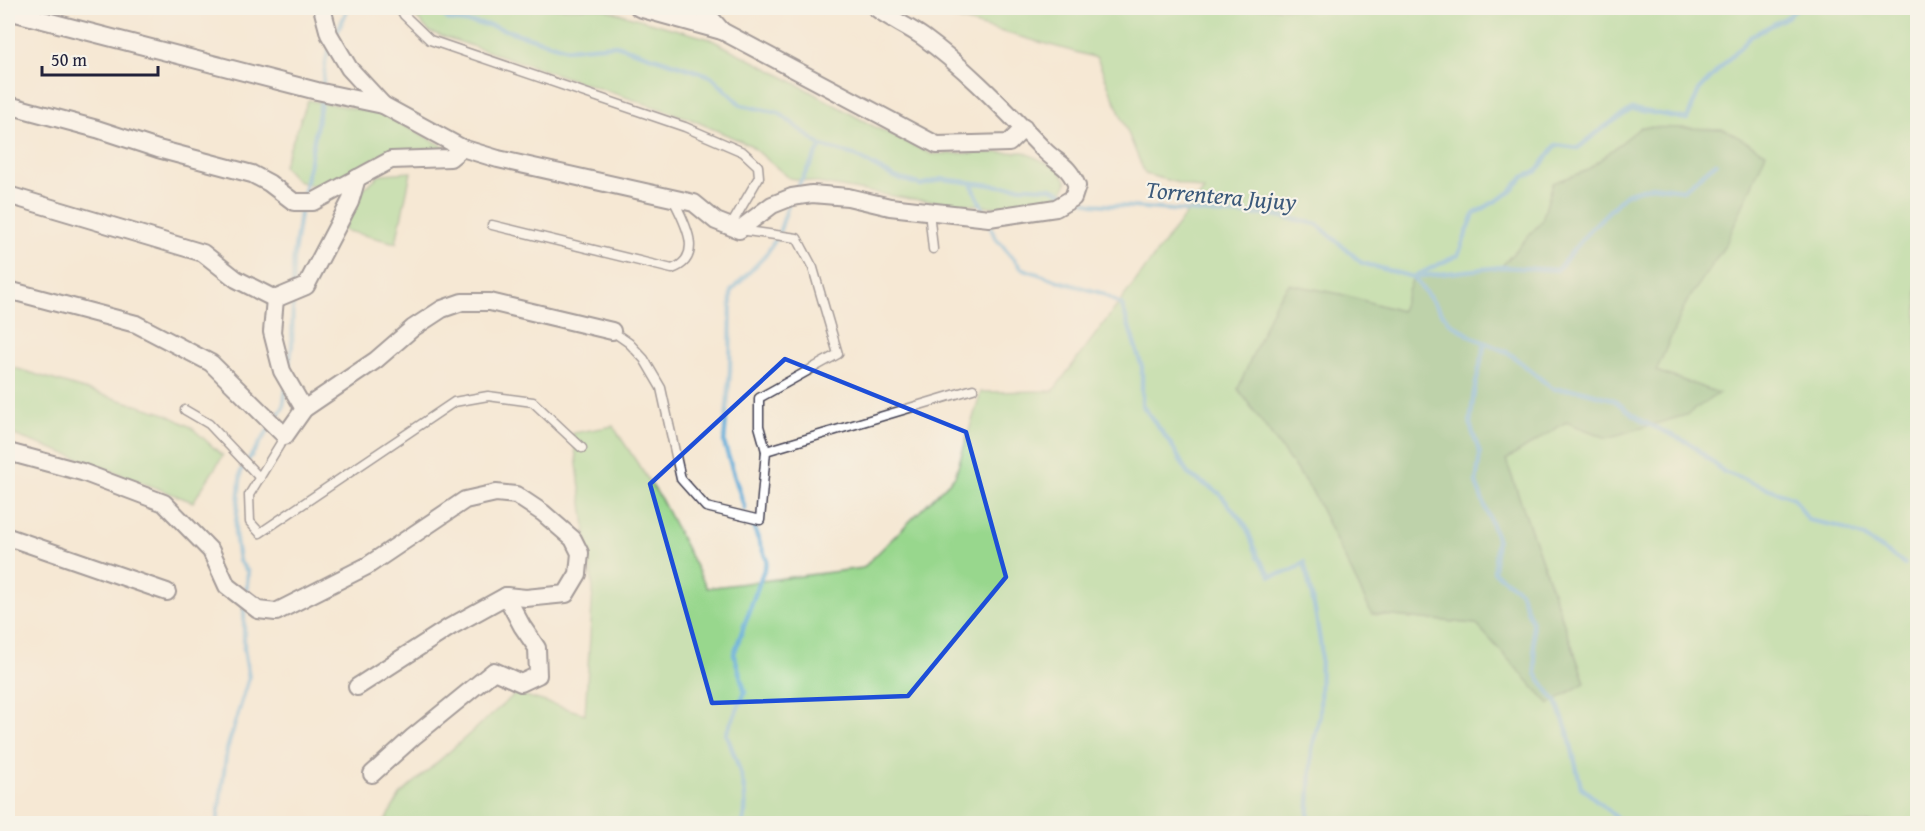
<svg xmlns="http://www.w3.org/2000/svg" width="1925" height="831" viewBox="0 0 1925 831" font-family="'Gentium Book Plus',serif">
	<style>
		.green { fill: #98d78d; stroke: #5d7c64; stroke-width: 1.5; fill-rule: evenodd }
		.forest { fill: #7ab878; stroke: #4e6d5a; stroke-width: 1.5 }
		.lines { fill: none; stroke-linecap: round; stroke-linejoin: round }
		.stream { stroke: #60acd9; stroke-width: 4.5 }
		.service-casing { stroke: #424052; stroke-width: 11 }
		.minor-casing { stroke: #424052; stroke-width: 20 }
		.service { stroke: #fff; stroke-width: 8 }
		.minor { stroke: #fff; stroke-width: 16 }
		.marked { fill: none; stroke: #1d4ed8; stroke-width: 4.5; stroke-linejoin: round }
		.labels { text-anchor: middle; stroke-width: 4.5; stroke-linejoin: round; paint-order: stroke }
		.water-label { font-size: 24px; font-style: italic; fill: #3b597a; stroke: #f7f3e8 }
	</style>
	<rect width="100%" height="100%" fill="#f7f3e8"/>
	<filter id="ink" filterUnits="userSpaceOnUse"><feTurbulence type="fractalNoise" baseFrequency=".0167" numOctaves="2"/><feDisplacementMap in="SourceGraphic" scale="12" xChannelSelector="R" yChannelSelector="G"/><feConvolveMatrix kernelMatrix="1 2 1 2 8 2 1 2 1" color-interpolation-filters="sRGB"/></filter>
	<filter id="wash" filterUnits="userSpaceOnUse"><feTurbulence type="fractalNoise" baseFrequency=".008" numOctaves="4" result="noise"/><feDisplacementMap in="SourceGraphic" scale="24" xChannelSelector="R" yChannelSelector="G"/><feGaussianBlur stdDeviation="1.35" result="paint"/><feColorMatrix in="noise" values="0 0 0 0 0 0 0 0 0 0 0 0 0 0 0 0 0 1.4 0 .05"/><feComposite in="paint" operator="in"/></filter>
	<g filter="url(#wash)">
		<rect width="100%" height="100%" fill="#f5e8d4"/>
		<g class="green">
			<polygon points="407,8 600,8 710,39 773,71 873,126 931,154 1024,152 1059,169 1067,182 1060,197 998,207 910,199 789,178 750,145 688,118 430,32"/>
			<path d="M916,8h1001v815l-1534,1 17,-29 116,-102 69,21 8,-125 -20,-156 40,-7 48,73 46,89 156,-20 92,-92 26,-84 72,-1 151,-201 -59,-16 -48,-116zM1641,127l85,117 -40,59 -30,68 62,22 -111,45 -41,-16 -60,38 79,222 -35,21 -74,-79 -104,-10 -60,-123 -74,-102 51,-105 51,10 61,17 75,-39 25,-5 41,-46 11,-38 33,-12z"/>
			<polygon points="308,100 380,113 447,148 388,151 321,188 297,181 283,166"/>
			<polygon points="411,172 396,243 343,230 364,188 381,174"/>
			<polygon points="8,366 166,414 191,427 223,456 193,502 89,462 8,433"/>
		</g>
		<polygon class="forest" points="1641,127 1724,129 1766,153 1726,244 1686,303 1656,371 1719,393 1686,415 1607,438 1566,422 1506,460 1585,683 1549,704 1476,624 1372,614 1312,491 1238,389 1275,303 1289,284 1340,294 1401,311 1413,277 1501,267 1542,221 1553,183 1586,171"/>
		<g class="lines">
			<g class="stream">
				<polyline points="436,8 449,20 489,25 567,49 616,45 711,76 741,105 779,113 821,146 854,155 894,177 921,185 942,179 1000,186 1051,188 1065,194"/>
				<polyline points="337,33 348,8"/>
				<polyline points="322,89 326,59 329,50"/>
				<polyline points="971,183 983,209"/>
				<polyline points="794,193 821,146"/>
				<polyline points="303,198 322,97"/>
				<polyline points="1081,200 1092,204 1226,214 1273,215 1317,224 1362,263 1413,277 1501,267 1557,270 1591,229 1626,194 1652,186 1683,190 1716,163"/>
				<polyline points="990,226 995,237 1021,268 1058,281 1101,293 1122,305 1142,367 1142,405 1171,444 1188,474 1219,493 1246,526 1258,557 1271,576 1294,570 1304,562 1315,610 1321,647 1320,715 1312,749 1308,824"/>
				<polyline points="1415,276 1458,255 1474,214 1509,193 1523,177 1536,172 1556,145 1578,148 1603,128 1632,109 1687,119 1699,90 1751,36 1789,16 1797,8"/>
				<polyline points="1413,277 1449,322 1472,337 1509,353 1553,389 1579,390 1612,399 1644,422 1691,444 1724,472 1794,498 1808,520 1837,526 1864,537 1905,564"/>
				<polyline points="293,287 293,262 301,206"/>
				<polyline points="1485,343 1474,392 1470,424 1480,454 1476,483 1497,538 1494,572 1520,591 1532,622 1536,674 1557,703 1568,732 1581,787 1624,824"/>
				<polyline points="288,371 292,346 293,295"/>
				<polyline points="745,509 724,443 730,371 731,291 765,256 778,236 789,203"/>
				<polyline points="246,596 248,572 239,561 235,533 241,471 283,408 286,388"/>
				<polyline points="217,824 227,749 249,678 244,649 244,604"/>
				<path d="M743,824c8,-30 -6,-63 -17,-90l19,-42 -11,-38 33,-93 -14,-35"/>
			</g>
		</g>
	</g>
	<g filter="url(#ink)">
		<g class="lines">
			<g class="service-casing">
				<g id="service">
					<polyline points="400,8 404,15 430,40 685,127 743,152 758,166 759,177 730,227"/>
					<polyline points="929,211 933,249"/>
					<path d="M492,225l180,44c34,-12 11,-49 1,-70"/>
					<polyline points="740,230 797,238 813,268 838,354 759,398 759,426 766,451"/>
					<polyline points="612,331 629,343 644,359 661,388 681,479 706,507 760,520 766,451 973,389"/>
					<polyline points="185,410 209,424 260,478"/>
					<polyline points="285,436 249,495 250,522 260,533 454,402 488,396 533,402 582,448"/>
				</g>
			</g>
			<g class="minor-casing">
				<g id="minor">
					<polyline points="322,8 329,34 349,68 383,105"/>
					<polyline points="639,8 722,31 937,145 1009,143 1024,128"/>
					<polyline points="702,8 722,31"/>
					<path d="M8,11l309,80 66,14 79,43 36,11 196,44 22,18 23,9 33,-25 20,-8 20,-3 36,3 42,10 99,11 67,-10 17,-10 4,-12c-9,-22 -18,-21 -33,-36 -38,-39 -77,-81 -121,-113 -15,-11 -33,-18 -47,-29"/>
					<polyline points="8,105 97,129 158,149 252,174 269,183 294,202 313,202 391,160 450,158 462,148"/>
					<polyline points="8,195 203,253 236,279 275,299 306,286 350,202 357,178"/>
					<polyline points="8,290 136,324 211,363 285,436 304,409 376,360 413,328 442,309 462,302 490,302 612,331"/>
					<polyline points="275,299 272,332 282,371 304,409"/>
					<polyline points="8,452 82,472 164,503 211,551 227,586 258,610 276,612 367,566 465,500 496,493 516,495 543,513 573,539 580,553 578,574 566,594 526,598 506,596 450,627 357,687"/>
					<polyline points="8,537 167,592"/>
					<polyline points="372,774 413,737 494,671 521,683 538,675 537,648 522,626 506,596"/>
				</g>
			</g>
			<use href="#service" class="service"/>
			<use href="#minor" class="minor"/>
		</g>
	</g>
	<path d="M0 0H1925V831H0ZM785,359l181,73 40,145 -98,119 -196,7 -62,-219z" fill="#f5e8d4" fill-opacity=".55" fill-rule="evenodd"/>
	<path class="marked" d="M785,359l181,73 40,145 -98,119 -196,7 -62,-219z"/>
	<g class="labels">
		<g class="water-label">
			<text transform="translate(1221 196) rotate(5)" y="8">Torrentera Jujuy</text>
		</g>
	</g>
	<rect width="1925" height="831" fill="none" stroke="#f7f3e8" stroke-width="30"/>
	<path d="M42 66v9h116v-9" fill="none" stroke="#22223b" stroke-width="3"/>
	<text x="51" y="66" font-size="18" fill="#22223b" stroke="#f7f3e8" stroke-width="4.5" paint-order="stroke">50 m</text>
</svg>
